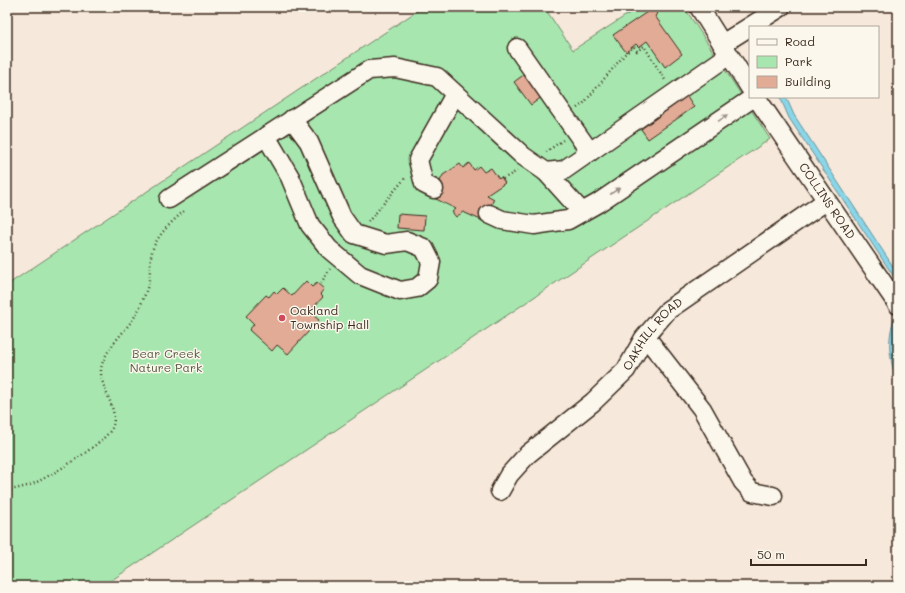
<svg xmlns="http://www.w3.org/2000/svg" width="905" height="593" viewBox="0 0 905 593" font-family="Mali,sans-serif">
	<style>
		.green { fill: #a7e7af; stroke: #718866 }
		.water { fill: #89d6e9; stroke: #6a9198 }
		.building { fill: #e1ab96; stroke: #3b2a1e }
		.lines { fill: none; stroke-linecap: round; stroke-linejoin: round }
		.minor-casing { stroke: #3b2a1e; stroke-width: 21 }
		.path { stroke: #3b2a1e; stroke-width: 2.5; stroke-dasharray: 1 3; stroke-linecap: butt }
		.minor { stroke: #fbf7ec; stroke-width: 18 }
		.oneway { fill: #9b9085 }
		.poi-dot { fill: #d1495b; stroke: #fbf7ec; stroke-width: 1.5 }
		.labels { text-anchor: middle; stroke-width: 3; stroke-linejoin: round; paint-order: stroke }
		.street-label { font-size: 12px; fill: #3b2a1e; stroke: #fbf7ec }
		.poi-label { font-size: 12px; fill: #3b2a1e; stroke: #fbf7ec; text-anchor: start }
		.park-label { font-size: 12px; fill: #565942; stroke: #fbf7ec }
	</style>
	<rect width="100%" height="100%" fill="#f6e8db"/>
	<filter id="ink" filterUnits="userSpaceOnUse"><feTurbulence type="fractalNoise" baseFrequency=".025" numOctaves="2"/><feDisplacementMap in="SourceGraphic" scale="8" xChannelSelector="R" yChannelSelector="G"/><feConvolveMatrix kernelMatrix="1 2 1 2 8 2 1 2 1" color-interpolation-filters="sRGB"/></filter>
	<g filter="url(#ink)">
		<polygon class="green" points="423,7 544,7 573,50 639,7 684,7 770,139 103,586 7,586 7,285"/>
		<g class="water">
			<polygon points="780,97 786,97 794,115 898,274 898,283 789,118"/>
			<path d="M898,308v15l-4,24 4,20v20c-9,-32 -13,-47 0,-79z"/>
		</g>
		<g class="building">
			<polygon points="653,8 657,14 655,16 682,54 665,67 647,41 639,47 636,44 626,52 613,35"/>
			<polygon points="526,73 543,96 531,105 514,82"/>
			<polygon points="687,96 694,107 648,139 641,129"/>
			<polygon points="469,163 474,170 479,166 484,172 491,168 499,179 501,177 505,183 487,195 494,199 483,221 463,212 456,217 452,212 456,209 432,197 443,175 460,164 463,168"/>
			<polygon points="398,214 425,216 424,230 397,228"/>
			<polygon points="306,281 312,287 317,283 324,289 320,294 323,297 309,312 319,320 288,354 277,345 272,351 249,330 254,324 246,316 266,295 269,297 274,291 277,294 283,288 292,296"/>
		</g>
		<g class="lines">
			<g class="minor-casing">
				<g id="minor">
					<polyline points="699,7 750,88"/>
					<polyline points="722,44 781,7"/>
					<polyline points="517,48 590,152"/>
					<path id="s1" d="M756,97l142,208"/>
					<polyline points="266,136 290,177 310,225 329,249 360,275 400,291 417,288 428,279 431,262 424,248 407,241 386,244 354,234 342,217 309,142 292,119"/>
					<polyline points="546,172 582,212"/>
					<polyline points="434,189 424,184 418,160 455,94"/>
					<polyline points="169,199 369,70 395,68 437,77 523,156 546,172 564,170 729,55"/>
					<polyline points="489,214 502,220 534,225 568,220 598,203 754,97"/>
					<polyline points="646,337 702,409 743,482 752,492 773,496"/>
					<path id="s2" d="M500,491l9,-16 19,-21 65,-52 33,-32 18,-32 24,-28 158,-109"/>
				</g>
			</g>
			<g class="path">
				<polyline points="577,108 583,104 625,54 634,47 637,51 644,46 665,80"/>
				<polyline points="546,152 563,140"/>
				<polyline points="503,179 517,171"/>
				<polyline points="368,222 406,177"/>
				<polyline points="321,283 330,269"/>
				<path d="M7,492c8,-4 15,-4 23,-7 18,-7 74,-41 82,-57 8,-19 -12,-39 -11,-58 2,-21 28,-41 37,-59 4,-9 10,-22 11,-32 2,-11 0,-22 5,-33 6,-14 20,-26 31,-36"/>
			</g>
			<use href="#minor" class="minor"/>
		</g>
		<defs><path id="oneway-solid" d="M-6-.8H1V-3.2L6.5 0L1 3.2V.8H-6Z"/></defs>
		<g class="oneway">
			<use href="#oneway-solid" transform="translate(723 118) rotate(-34)"/>
			<use href="#oneway-solid" transform="translate(615 191) rotate(-34)"/>
		</g>
	</g>
	<circle class="poi-dot" cx="282" cy="318" r="4"/>
	<g class="labels">
		<g class="street-label">
			<text dy="4" stroke="none"><textPath href="#s1" startOffset="126">COLLINS ROAD</textPath></text>
			<text dy="4" stroke="none"><textPath href="#s2" startOffset="221">OAKHILL ROAD</textPath></text>
		</g>
		<g class="poi-label">
			<text x="290" y="315">Oakland<tspan x="290" dy="14">Township Hall</tspan></text>
		</g>
		<g class="park-label">
			<text x="166" y="358">Bear Creek<tspan x="166" dy="14">Nature Park</tspan></text>
		</g>
	</g>
	<rect width="905" height="593" fill="none" stroke="#fbf7ec" stroke-width="24"/>
	<rect x="12" y="12" width="881" height="569" fill="none" stroke="#3b2a1e" stroke-width="1.5" filter="url(#ink)"/>
	<rect x="749" y="26" width="130" height="72" fill="#fbf7ec" stroke="#aea59a"/>
	<rect x="757" y="39" width="20" height="6" fill="#fbf7ec" stroke="#aea59a"/>
	<text x="785" y="46" font-size="12" fill="#3b2a1e">Road</text>
	<rect x="757" y="56" width="20" height="12" fill="#a7e7af" stroke="#aea59a"/>
	<text x="785" y="66" font-size="12" fill="#3b2a1e">Park</text>
	<rect x="757" y="76" width="20" height="12" fill="#e1ab96" stroke="#aea59a"/>
	<text x="785" y="86" font-size="12" fill="#3b2a1e">Building</text>
	<path d="M751 559v6h115v-6" fill="none" stroke="#3b2a1e" stroke-width="2"/>
	<text x="757" y="559" font-size="12" fill="#3b2a1e" stroke="#fbf7ec" stroke-width="3" paint-order="stroke">50 m</text>
</svg>
